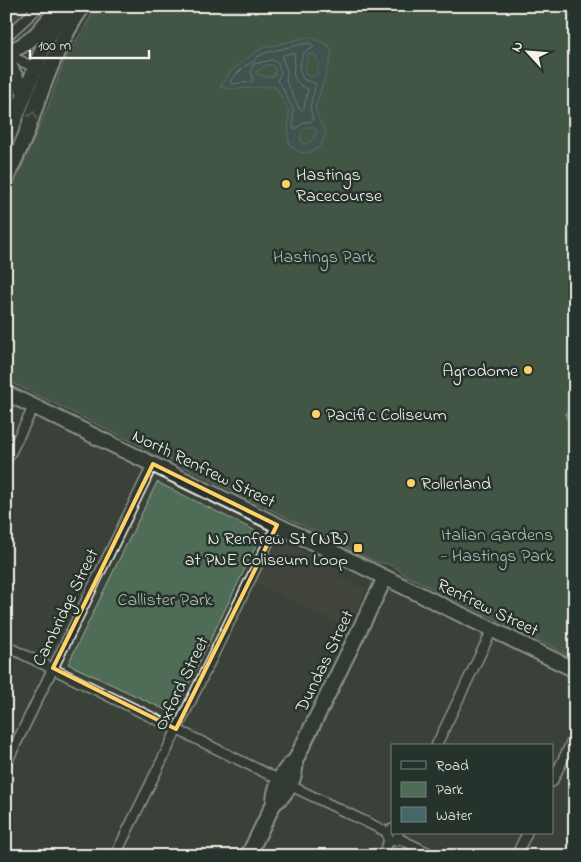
<svg xmlns="http://www.w3.org/2000/svg" width="581" height="862" viewBox="0 0 581 862" font-family="'Indie Flower',sans-serif">
	<style>
		.built { fill: #484b40 }
		.green { fill: #4f6d56; stroke: #a2af9f }
		.water { fill: #44686a; stroke: #8a9f9c; fill-rule: evenodd }
		.lines { fill: none; stroke-linecap: round; stroke-linejoin: round }
		.shore { stroke: #aebab6; stroke-width: 1 }
		.street-casing { stroke: #f4f1e8; stroke-width: 12 }
		.secondary-casing { stroke: #f4f1e8; stroke-width: 18 }
		.street { stroke: #26332d; stroke-width: 9 }
		.secondary { stroke: #26332d; stroke-width: 14 }
		.oneway { stroke: #6e766e }
		.marked { fill: none; stroke: #ffd166; stroke-width: 4; stroke-linejoin: round }
		.poi-dot { fill: #ffd166; stroke: #26332d; stroke-width: 2 }
		.labels { text-anchor: middle; stroke-width: 5; stroke-linejoin: round; paint-order: stroke }
		.poi-label { font-size: 18px; fill: #f4f1e8; stroke: #26332d; text-anchor: start }
		.park-label { font-size: 18px; fill: #b2bcae; stroke: #26332d }
		.street-label { font-size: 18px; fill: #f4f1e8; stroke: #26332d }
	</style>
	<rect width="100%" height="100%" fill="#3a4138"/>
	<filter id="ink" filterUnits="userSpaceOnUse"><feTurbulence type="fractalNoise" baseFrequency=".02" numOctaves="2"/><feDisplacementMap in="SourceGraphic" scale="10" xChannelSelector="R" yChannelSelector="G"/><feConvolveMatrix kernelMatrix="1 2 1 2 8 2 1 2 1" color-interpolation-filters="sRGB"/></filter>
	<g filter="url(#ink)">
		<g class="built">
			<polygon points="6,6 35,6 6,32"/>
			<polygon points="279,540 340,569 337,575 366,589 349,629 255,583 274,543"/>
		</g>
		<g class="green">
			<path d="M97,6h478v652l-172,-84c-5,-6 -16,-12 -24,-11l-209,-103 -2,-2v-6l-14,-7 -5,3h-4l-139,-68v-178l43,-98 14,-41z"/>
			<polygon points="157,482 262,534 174,714 68,664"/>
		</g>
		<path class="water" d="M308,37l21,8 3,9 -17,54 4,12 7,12 -6,15 -12,6 -8,-1 -10,-7 -2,-8 1,-25 -13,-25c-17,-2 -41,5 -56,0l11,-16 23,-18 9,-5zM314,53l5,10 -2,11 -6,3 -5,-2 -2,-5 4,-9 -1,-6zM267,65h5l3,2v8l-5,2 -13,-2 -1,-3zM307,127h6l4,4c-2,7 -6,13 -14,13 -6,-7 -1,-13 4,-17z"/>
		<g class="lines">
			<g class="shore">
				<polygon points="307,43 312,44 314,47 303,53 299,70 303,79 316,84 310,107 313,120 311,122 305,122 295,129 293,127 293,110 281,85 277,81 281,72 277,62 271,60 254,64 251,71 253,79 252,82 232,84 230,81 245,66 253,62 257,57 265,53"/>
				<path d="M294,53c3,10 -5,19 3,29 3,4 8,5 11,7l-4,19 -2,2 -3,-2 -13,-27 1,-10 -5,-13 2,-3z"/>
			</g>
			<g class="street-casing">
				<g id="street">
					<polyline points="6,37 40,6"/>
					<polyline points="6,54 40,70"/>
					<polyline points="571,415 575,418"/>
					<polyline points="6,462 34,406"/>
					<polyline points="6,646 280,780"/>
					<polyline points="436,746 492,630"/>
					<polyline points="6,764 153,464"/>
					<polyline points="552,782 575,735"/>
					<polyline points="289,785 387,832"/>
					<polyline points="392,829 387,832 388,839 395,841 398,838 398,833"/>
					<polyline points="398,838 435,856"/>
					<polyline points="115,856 277,525"/>
					<polyline points="382,856 389,841"/>
					<polyline points="516,856 527,833"/>
				</g>
			</g>
			<g class="secondary-casing">
				<g id="secondary">
					<path d="M6,52c23,-6 33,-21 47,-38"/>
					<polyline points="6,60 25,94"/>
					<polyline points="6,142 45,43 66,6"/>
					<path d="M6,179c6,-14 13,-28 19,-42 16,-45 30,-91 58,-131"/>
					<polyline points="6,393 575,670"/>
					<path d="M274,803c13,-8 23,-27 21,-42l90,-183"/>
					<path d="M248,856l26,-53c0,-14 8,-34 21,-42"/>
				</g>
			</g>
			<use href="#street" class="street"/>
			<use href="#secondary" class="secondary"/>
		</g>
		<defs><path id="oneway-chevron" d="M-2-3.5L2.5 0L-2 3.5" fill="none" stroke-width="1.6" stroke-linecap="round" stroke-linejoin="round" transform="scale(1.25)"/></defs>
		<use class="oneway" href="#oneway-chevron" transform="translate(33 115) rotate(-70)"/>
	</g>
	<path d="M0 0H581V862H0ZM153,464l124,61 -101,204 -123,-61z" fill="#3a4138" fill-opacity=".55" fill-rule="evenodd"/>
	<path class="marked" d="M153,464l124,61 -101,204 -123,-61z"/>
	<g class="poi-dot">
		<circle cx="286" cy="184" r="5"/>
		<circle cx="528" cy="370" r="5"/>
		<circle cx="316" cy="414" r="5"/>
		<circle cx="411" cy="483" r="5"/>
		<rect x="353" y="543" width="10" height="10" rx="2.5"/>
	</g>
	<g class="labels">
		<g class="poi-label">
			<text x="296" y="180">Hastings<tspan x="296" dy="21">Racecourse</tspan></text>
			<text x="518" y="376" text-anchor="end">Agrodome</text>
			<text x="326" y="420">Pacific Coliseum</text>
			<text x="421" y="489">Rollerland</text>
			<text x="348" y="544" text-anchor="end">N Renfrew St (NB)<tspan x="348" dy="21">at PNE Coliseum Loop</tspan></text>
		</g>
		<g class="park-label">
			<text x="324" y="262">Hastings Park</text>
			<text x="497" y="540">Italian Gardens<tspan x="497" dy="21">- Hastings Park</tspan></text>
			<text x="165" y="605">Callister Park</text>
		</g>
		<g class="street-label">
			<text transform="translate(204 468) rotate(26)" y="6">North Renfrew Street</text>
			<text transform="translate(65 607) rotate(-64)" y="6">Cambridge Street</text>
			<text transform="translate(488 607) rotate(26)" y="6">Renfrew Street</text>
			<text transform="translate(324 661) rotate(-64)" y="6">Dundas Street</text>
			<text transform="translate(181 683) rotate(-64)" y="6">Oxford Street</text>
		</g>
	</g>
	<rect width="581" height="862" fill="none" stroke="#26332d" stroke-width="25"/>
	<rect x="12" y="12" width="556" height="837" fill="none" stroke="#f4f1e8" stroke-width="2" filter="url(#ink)"/>
	<rect x="391" y="744" width="162" height="90" fill="#26332d" stroke="#787f78"/>
	<rect x="401" y="761" width="25" height="8" fill="#26332d" stroke="#787f78"/>
	<text x="436" y="770" font-size="15" fill="#f4f1e8">Road</text>
	<rect x="401" y="782" width="25" height="15" fill="#4f6d56" stroke="#787f78"/>
	<text x="436" y="794" font-size="15" fill="#f4f1e8">Park</text>
	<rect x="401" y="807" width="25" height="15" fill="#44686a" stroke="#787f78"/>
	<text x="436" y="820" font-size="15" fill="#f4f1e8">Water</text>
	<g transform="translate(528 52) rotate(296)" stroke="#26332d" stroke-width="4" paint-order="stroke">
	<path d="M0-4L9 19L0 12L-9 19Z" fill="#f4f1e8"/>
	<text y="-8" font-size="14" font-weight="bold" text-anchor="middle" fill="#f4f1e8">N</text>
	</g>
	<path d="M30 50v8h119v-8" fill="none" stroke="#f4f1e8" stroke-width="2.5"/>
	<text x="38" y="50" font-size="15" fill="#f4f1e8" stroke="#26332d" stroke-width="4" paint-order="stroke">100 m</text>
</svg>
